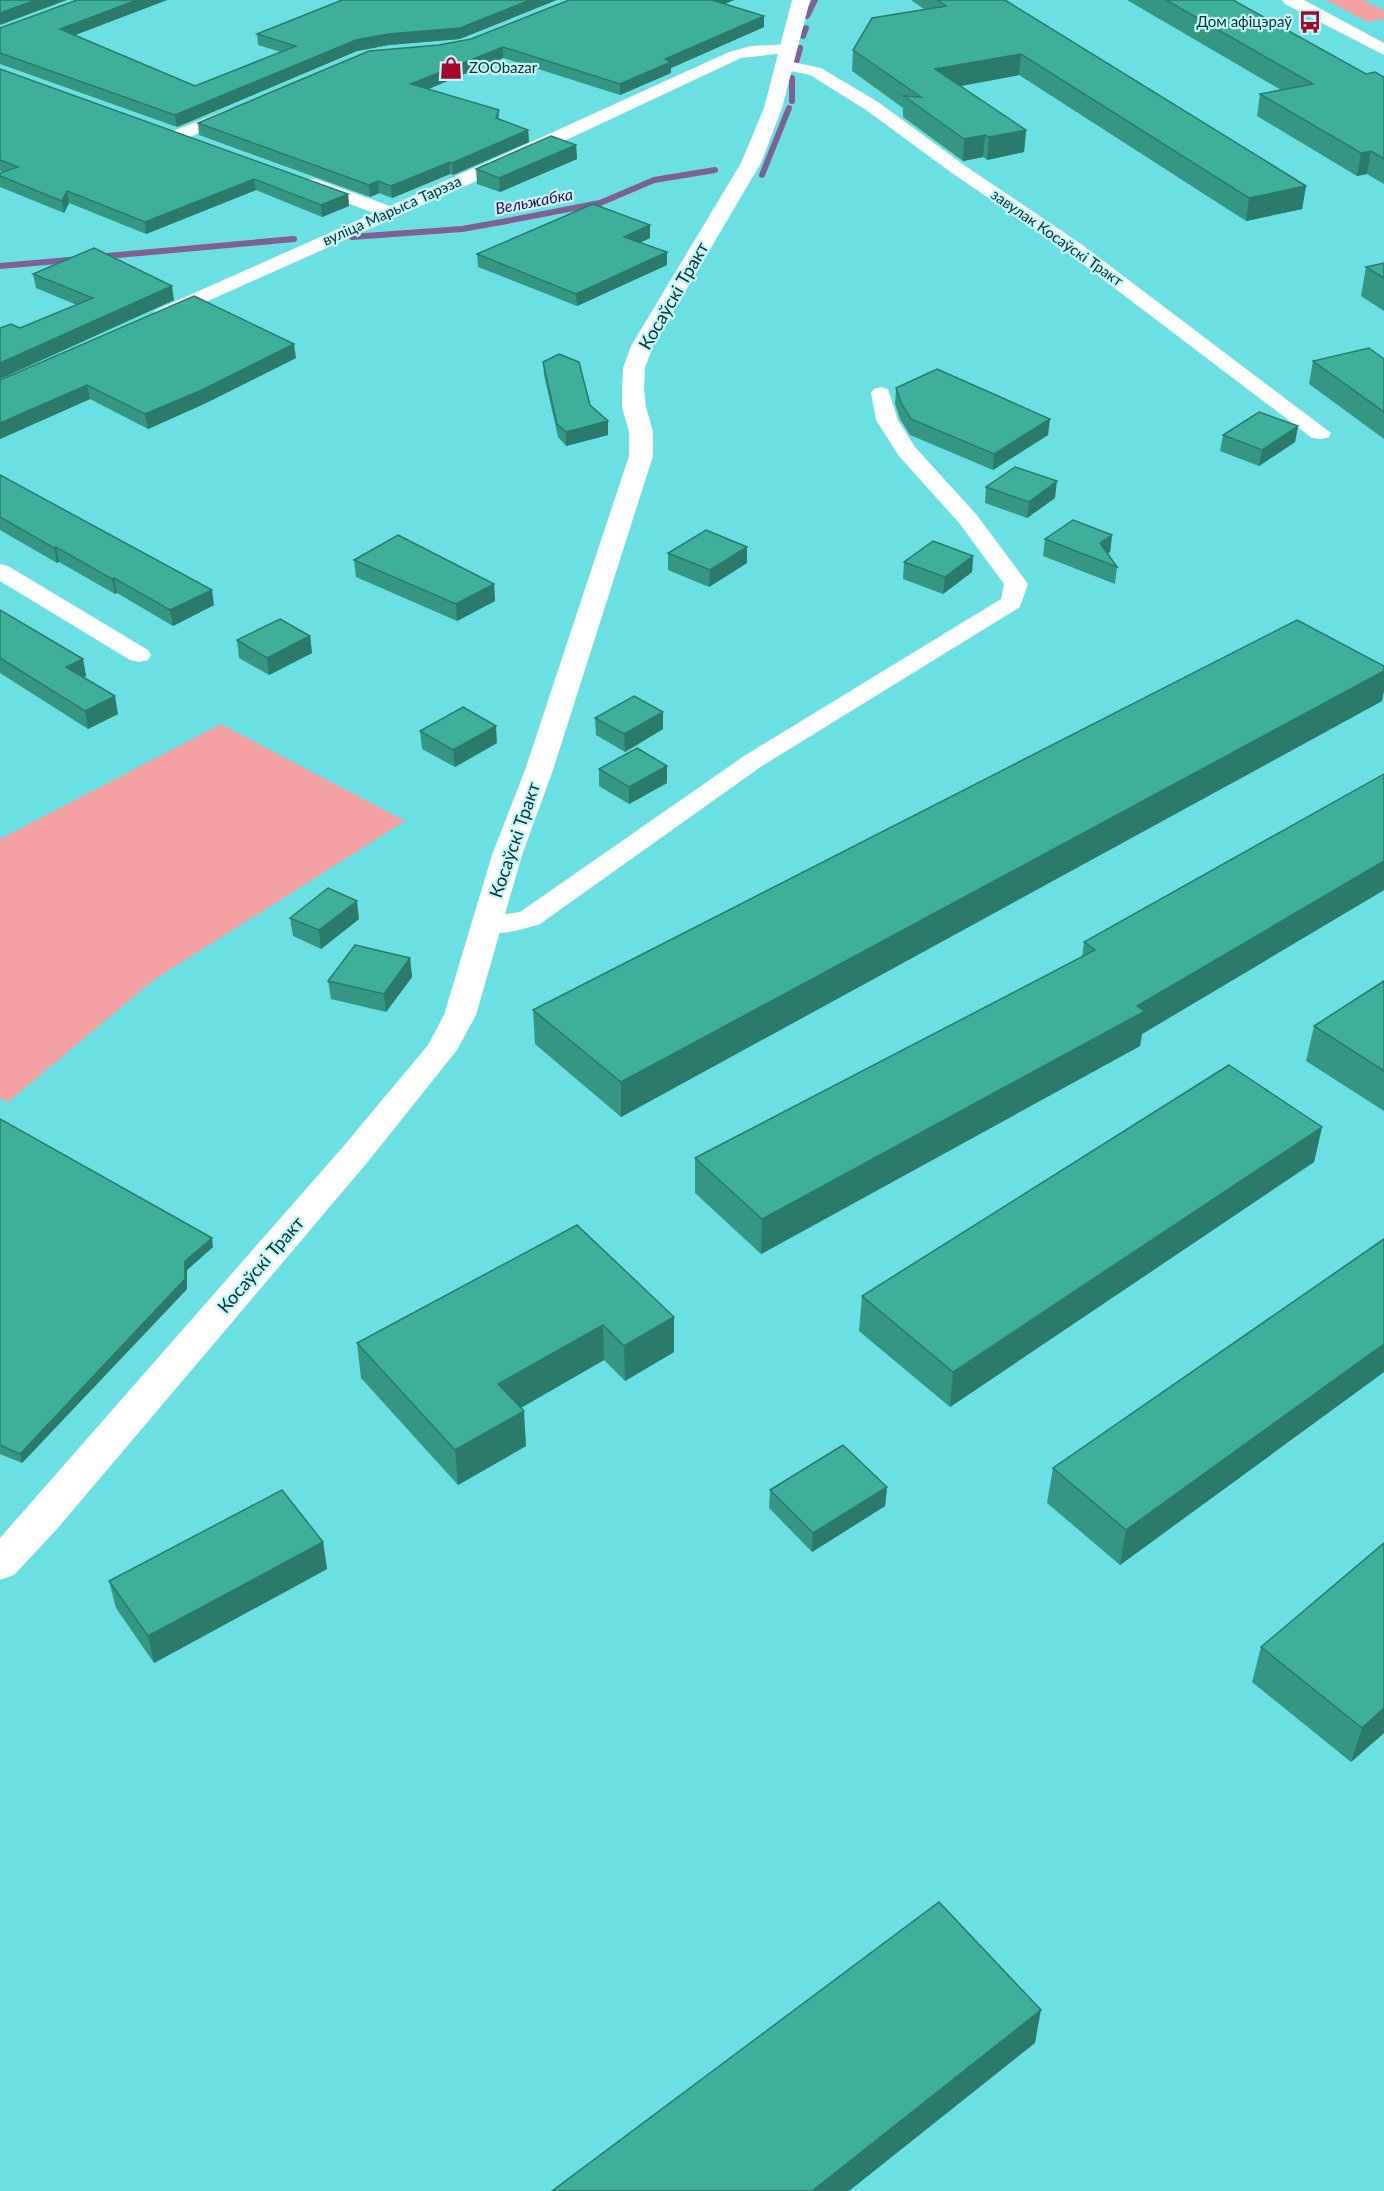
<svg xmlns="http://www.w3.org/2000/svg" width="1384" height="2191" viewBox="0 0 1384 2191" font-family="Lato,sans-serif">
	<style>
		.green { fill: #f3a1a2 }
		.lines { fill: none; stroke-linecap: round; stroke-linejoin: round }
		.stream { stroke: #7e6096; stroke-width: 6 }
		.street { fill: #fff; fill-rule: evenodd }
		.secondary { fill: #fff; fill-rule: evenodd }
		.highway { fill: #fff; fill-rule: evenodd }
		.wall { fill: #359684 }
		.shaded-wall { fill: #2b7a6c }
		.building { fill: #3eaf9a; stroke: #2b7a6c; stroke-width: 1.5 }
		.labels { text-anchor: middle; stroke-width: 4.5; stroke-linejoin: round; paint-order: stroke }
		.far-poi-label { font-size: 15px; fill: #0c3234; stroke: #c3f7f8; text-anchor: end }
		.far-street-label { font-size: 15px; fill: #0c3234; stroke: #c3f7f8 }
		.far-water-label { font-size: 16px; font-style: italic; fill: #430952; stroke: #c3f7f8 }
		.street-label { font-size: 18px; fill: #0c3234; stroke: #c3f7f8 }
	</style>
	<rect width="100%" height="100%" fill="#6be0e4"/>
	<g class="green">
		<polygon points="1326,0 1363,0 1384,11 1384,19 1367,22"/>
		<polygon points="221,724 405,821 155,979 8,1102 0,1098 0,839"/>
	</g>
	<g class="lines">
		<g class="stream">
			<polyline points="807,16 815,0"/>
			<polyline points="803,36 806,28"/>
			<polyline points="796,63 800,48"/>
			<polyline points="792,78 792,101"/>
			<polyline points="762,175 789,108"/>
			<polyline points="352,237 462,229 507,221 600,203 654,180 715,170"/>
			<polyline points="96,257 294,239"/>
			<polyline points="0,266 80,259"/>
		</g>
		<g class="street">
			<polygon points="788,44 794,46 796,49 794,52 741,58 528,158 170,318 156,318 153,314 156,310 374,213 304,187 301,183 304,179 316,179 390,206 729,52 751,46"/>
			<polygon points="783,60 821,68 878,102 964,165 1081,244 1331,433 1328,438 1320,439 1312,438 1067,252 952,173 866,110 810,75 777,68 775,65"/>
			<polygon points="234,107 240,108 243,112 240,116 185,139 173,139 170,135 173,131"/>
			<path d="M881,387l7,2 10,31 17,27 61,67 52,70 -8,23 -258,159 -222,158c-22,7 -43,13 -65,7l-4,-6 4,-6 45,-7 224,-156 257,-157 3,-15 -44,-60 -61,-68 -23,-36 -5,-27 3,-4z"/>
			<polygon points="0,564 8,566 148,650 151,655 148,660 139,662 130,660 0,581"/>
		</g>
		<polygon class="secondary" points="792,0 810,0 782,108 761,163 653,346 645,368 644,389 646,407 653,432 653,456 553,770 522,855 476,1015 457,1050 366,1164 57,1529 14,1575 0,1580 0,1538 342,1148 428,1045 444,1015 492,855 525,770 629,456 629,432 622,407 622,389 623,368 631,346 741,163 764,108"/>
		<polygon class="highway" points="1282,0 1304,0 1384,43 1384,55 1285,4"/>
	</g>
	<g class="wall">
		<polygon points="77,0 167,0 75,35 195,86 281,52 258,45 257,34 460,39 389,45 357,51 177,127 0,64 0,28"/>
		<polygon points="569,0 734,0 725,4 764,16 764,27 671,68 671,73 620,95 503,58 427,89 499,110 499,119 528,130 529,142 453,175 450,174 392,198 379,193 370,197 199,135 198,123 439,45 471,39"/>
		<polygon points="911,0 1005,0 1306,186 1302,209 1246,221 1019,75 961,86 1026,130 1024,152 987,160 983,157 963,161 903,117 903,108 852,71 853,50 924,9"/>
		<polygon points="1127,0 1233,0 1366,74 1384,77 1384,184 1367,174 1357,176 1257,116 1260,94 1281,90"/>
		<polygon points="0,69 348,194 349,206 322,217 256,190 146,234 69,203 64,213 0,187 0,173 3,172 0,171"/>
		<polygon points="576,145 577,159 500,192 477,184 476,169"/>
		<polygon points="650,225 650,238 639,243 667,265 577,306 478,267 477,254"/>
		<polygon points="1384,263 1384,311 1361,296 1366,267"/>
		<polygon points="33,274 174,300 0,379 0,328 20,328 77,305 36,288"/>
		<polygon points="296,358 204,404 148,429 90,399 0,439 0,380"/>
		<polygon points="1384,359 1384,439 1309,384 1313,361"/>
		<polygon points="543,362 590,405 608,435 566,446 558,437 544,375"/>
		<polygon points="896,388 1048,435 993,470 910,435 900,419 895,404"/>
		<polygon points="1298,426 1295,442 1259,466 1220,451 1223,435"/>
		<polygon points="0,475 214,605 173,626 117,593 115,594 59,562 57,563 0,530"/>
		<polygon points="986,487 1055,498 1027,518 985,503"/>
		<polygon points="1112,535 1110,552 1107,553 1117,567 1115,584 1043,556 1045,539"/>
		<polygon points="668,553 747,563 709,587 668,570"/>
		<polygon points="973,556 972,572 943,594 903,579 904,562"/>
		<polygon points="354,560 494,584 495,601 457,621 356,577"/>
		<polygon points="0,610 83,659 86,676 83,677 118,714 88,729 0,673"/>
		<polygon points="310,636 312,653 269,675 239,658 237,640"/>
		<polygon points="1384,666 1384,690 1382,701 621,1117 535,1044 533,1010"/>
		<polygon points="595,718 663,729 625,752 596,735"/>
		<polygon points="420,731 497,743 455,767 422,749"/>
		<polygon points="599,769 667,783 629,804 599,786"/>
		<polygon points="1384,774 1384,890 1142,1034 1140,1046 761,1254 695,1193 695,1158 1082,957 1084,942"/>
		<polygon points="290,918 359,919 321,949 293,936"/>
		<polygon points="410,958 412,977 386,1012 331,999 328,981"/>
		<polygon points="1384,981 1384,1111 1306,1061 1314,1026"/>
		<polygon points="0,1119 213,1247 187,1270 187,1289 22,1463 0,1454"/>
		<polygon points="1322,1127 1314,1162 950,1407 859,1331 862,1296"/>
		<polygon points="577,1225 674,1352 625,1381 604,1360 521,1408 526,1446 458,1485 361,1378 357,1343"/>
		<polygon points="1384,1239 1384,1372 1120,1565 1047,1503 1053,1468"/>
		<polygon points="887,1487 885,1506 812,1552 769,1508 770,1490"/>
		<polygon points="323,1542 327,1569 154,1663 116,1608 109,1581"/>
		<polygon points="1384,1543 1384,1733 1351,1762 1252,1682 1261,1647"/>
	</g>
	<g class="shaded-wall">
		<polygon points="36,0 67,0 0,25 0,13"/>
		<polygon points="137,0 167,0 62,40 60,29"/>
		<polygon points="530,0 557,0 460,39 389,45 357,51 177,127 175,115 356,40"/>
		<polygon points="710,0 734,0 710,10"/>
		<polygon points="764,16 764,27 671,68 671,73 620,95 620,84 665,59"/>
		<polygon points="503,47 503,58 412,96 411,84"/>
		<polygon points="1021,54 1019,75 934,91 935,69"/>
		<polygon points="528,130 529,142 453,175 452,163"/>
		<polygon points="1026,130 1024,152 987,160 989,137"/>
		<polygon points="985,135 983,157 963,161 964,139"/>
		<polygon points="576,145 577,159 500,192 499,178"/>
		<polygon points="1371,151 1367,174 1357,176 1361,153"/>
		<polygon points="450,162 450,174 392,198 391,186"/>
		<polygon points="254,179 256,190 146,234 145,222"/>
		<polygon points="378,181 379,193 370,197 369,185"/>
		<polygon points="1306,186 1302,209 1246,221 1249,198"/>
		<polygon points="67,191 69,203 64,213 62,201"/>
		<polygon points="348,194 349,206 322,217 321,205"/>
		<polygon points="650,225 650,238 624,250 624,237"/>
		<polygon points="667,252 667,265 577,306 576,294"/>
		<polygon points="172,286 174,300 0,379 0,363"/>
		<polygon points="294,344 296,358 204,404 148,429 145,414"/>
		<polygon points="87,385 90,399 0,439 0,423"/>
		<polygon points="1050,419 1048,435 993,470 994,454"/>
		<polygon points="608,421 608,435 566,446 566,432"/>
		<polygon points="1298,426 1295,442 1259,466 1262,450"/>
		<polygon points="1057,481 1055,498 1027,518 1029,502"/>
		<polygon points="1112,535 1110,552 1098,560 1100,543"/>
		<polygon points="56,547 59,562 57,563 54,548"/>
		<polygon points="747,547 747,563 709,587 710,570"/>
		<polygon points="973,556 972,572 943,594 945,577"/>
		<polygon points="114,578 117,593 115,594 112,579"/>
		<polygon points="494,584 495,601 457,621 456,604"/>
		<polygon points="212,590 214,605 173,626 170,610"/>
		<polygon points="310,636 312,653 269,675 267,658"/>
		<polygon points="83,659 86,676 69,684 66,667"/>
		<polygon points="1384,671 1384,690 1382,701 621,1117 621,1082"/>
		<polygon points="115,696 118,714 88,729 85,711"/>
		<polygon points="663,712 663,729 625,752 624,734"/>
		<polygon points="496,726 497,743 455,767 453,750"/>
		<polygon points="667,766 667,783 629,804 629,787"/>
		<polygon points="1384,861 1384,890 1142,1034 1140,1046 761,1254 762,1219 1137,1006"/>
		<polygon points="357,901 359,919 321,949 319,930"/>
		<polygon points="410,958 412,977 386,1012 384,994"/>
		<polygon points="1322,1127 1314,1162 950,1407 953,1372"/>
		<polygon points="212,1238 213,1247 187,1270 187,1289 22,1463 20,1454 185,1261"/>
		<polygon points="674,1317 674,1352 625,1381 624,1346"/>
		<polygon points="603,1325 604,1360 501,1419 498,1384"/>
		<polygon points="1384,1344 1384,1372 1120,1565 1126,1530"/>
		<polygon points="524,1411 526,1446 458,1485 455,1450"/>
		<polygon points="887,1487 885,1506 812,1552 813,1533"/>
		<polygon points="323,1542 327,1569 154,1663 148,1636"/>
		<polygon points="1384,1708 1384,1733 1351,1762 1362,1728"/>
		<polygon points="1041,2010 1035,2043 849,2191 812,2191"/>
	</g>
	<g class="building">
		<polygon points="0,0 36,0 0,13"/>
		<polygon points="77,0 137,0 60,29 195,86 296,46 257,34 342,0 530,0 460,28 388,34 356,40 175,115 0,53 0,28"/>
		<polygon points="569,0 712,0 764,16 665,59 671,62 620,84 503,47 411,84 499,110 496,118 528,130 452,163 450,162 391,186 378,181 369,185 198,123 369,51 439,45 471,39"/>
		<polygon points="937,0 1005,0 1306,186 1249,198 1021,54 935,69 1026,130 989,137 985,135 964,139 904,96 921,97 853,50 872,18 946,6"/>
		<polygon points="1166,0 1233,0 1366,74 1375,72 1384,77 1384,159 1371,151 1361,153 1260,94 1313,84"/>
		<polygon points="0,69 348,194 321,205 254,179 145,222 67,191 62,201 0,176 0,173 18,167 0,160"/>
		<polygon points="551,136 576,145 499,178 476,169"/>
		<polygon points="593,204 650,225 624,237 667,252 576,294 477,254"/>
		<polygon points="94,248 172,286 0,363 0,328 11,324 20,328 93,298 33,274"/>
		<polygon points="1384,263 1384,278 1366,267"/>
		<polygon points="194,296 294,344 202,390 145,414 87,385 0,423 0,380"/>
		<polygon points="1369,348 1384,359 1384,412 1313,361"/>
		<polygon points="559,354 579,362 590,405 608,421 566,432 557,424 543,362"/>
		<polygon points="937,369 1050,419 994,454 911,419 901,403 896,388"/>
		<polygon points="1259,412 1298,426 1262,450 1223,435"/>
		<polygon points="1015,467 1057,481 1029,502 986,487"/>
		<polygon points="0,475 212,590 170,610 114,578 112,579 56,547 54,548 0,517"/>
		<polygon points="1073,520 1112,535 1100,543 1117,567 1045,539"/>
		<polygon points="706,530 747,547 710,570 668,553"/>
		<polygon points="398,535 494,584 456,604 354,560"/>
		<polygon points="933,541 973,556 945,577 904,562"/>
		<polygon points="0,610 83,659 66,667 115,696 85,711 0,658"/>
		<polygon points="280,619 310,636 267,658 237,640"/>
		<polygon points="1297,620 1384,666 1384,671 621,1082 533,1010"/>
		<polygon points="634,696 663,712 624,734 595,718"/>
		<polygon points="463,707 496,726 453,750 420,731"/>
		<polygon points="637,748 667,766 629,787 599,769"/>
		<polygon points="1384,774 1384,861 1137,1006 1145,1011 762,1219 695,1158 1095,950 1084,942"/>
		<polygon points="328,888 357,901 319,930 290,918"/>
		<polygon points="355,945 410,958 384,994 328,981"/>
		<polygon points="1384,981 1384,1071 1314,1026"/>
		<polygon points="1229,1065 1322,1127 953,1372 862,1296"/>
		<polygon points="0,1119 212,1238 185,1261 185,1279 20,1454 0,1445"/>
		<polygon points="577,1225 674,1317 624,1346 603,1325 498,1384 524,1411 455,1450 357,1343"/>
		<polygon points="1384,1239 1384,1344 1126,1530 1053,1468"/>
		<polygon points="843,1445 887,1487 813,1533 770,1490"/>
		<polygon points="282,1490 323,1542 148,1636 109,1581"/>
		<polygon points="1384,1543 1384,1708 1362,1728 1261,1647"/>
		<polygon points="939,1902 1041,2010 812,2191 552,2191"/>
	</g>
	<defs>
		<g id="bus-bare" transform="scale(1.8)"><path d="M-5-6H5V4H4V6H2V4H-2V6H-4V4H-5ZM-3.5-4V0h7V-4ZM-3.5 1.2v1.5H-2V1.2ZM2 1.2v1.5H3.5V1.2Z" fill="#a4082e" stroke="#c3f7f8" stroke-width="2.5" paint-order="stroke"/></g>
		<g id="shop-bare" transform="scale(1.8)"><path d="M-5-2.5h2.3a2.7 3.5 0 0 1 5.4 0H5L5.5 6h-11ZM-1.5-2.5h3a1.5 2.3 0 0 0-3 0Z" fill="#a4082e" stroke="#c3f7f8" stroke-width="2.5" paint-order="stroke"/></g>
	</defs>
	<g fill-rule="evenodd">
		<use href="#bus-bare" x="1310" y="22"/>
		<use href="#shop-bare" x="451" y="68"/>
	</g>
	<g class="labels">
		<g class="far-poi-label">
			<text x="1292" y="27">Дом афіцэраў</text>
			<text x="469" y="73" text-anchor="start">ZOObazar</text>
		</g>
		<g class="far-street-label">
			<text transform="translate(392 211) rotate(-24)" y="5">вуліца Марыса Тарэза</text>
			<text transform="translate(1057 238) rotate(35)" y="5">завулак Косаўскі Тракт</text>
		</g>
		<g class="far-water-label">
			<text transform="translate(534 201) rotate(-11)" y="6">Вельжабка</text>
		</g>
		<g class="street-label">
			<text transform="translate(674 296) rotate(-60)" y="6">Косаўскі Тракт</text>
			<text transform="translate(515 840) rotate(-71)" y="6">Косаўскі Тракт</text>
			<text transform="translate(261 1265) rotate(-49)" y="6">Косаўскі Тракт</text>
		</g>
	</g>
</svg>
